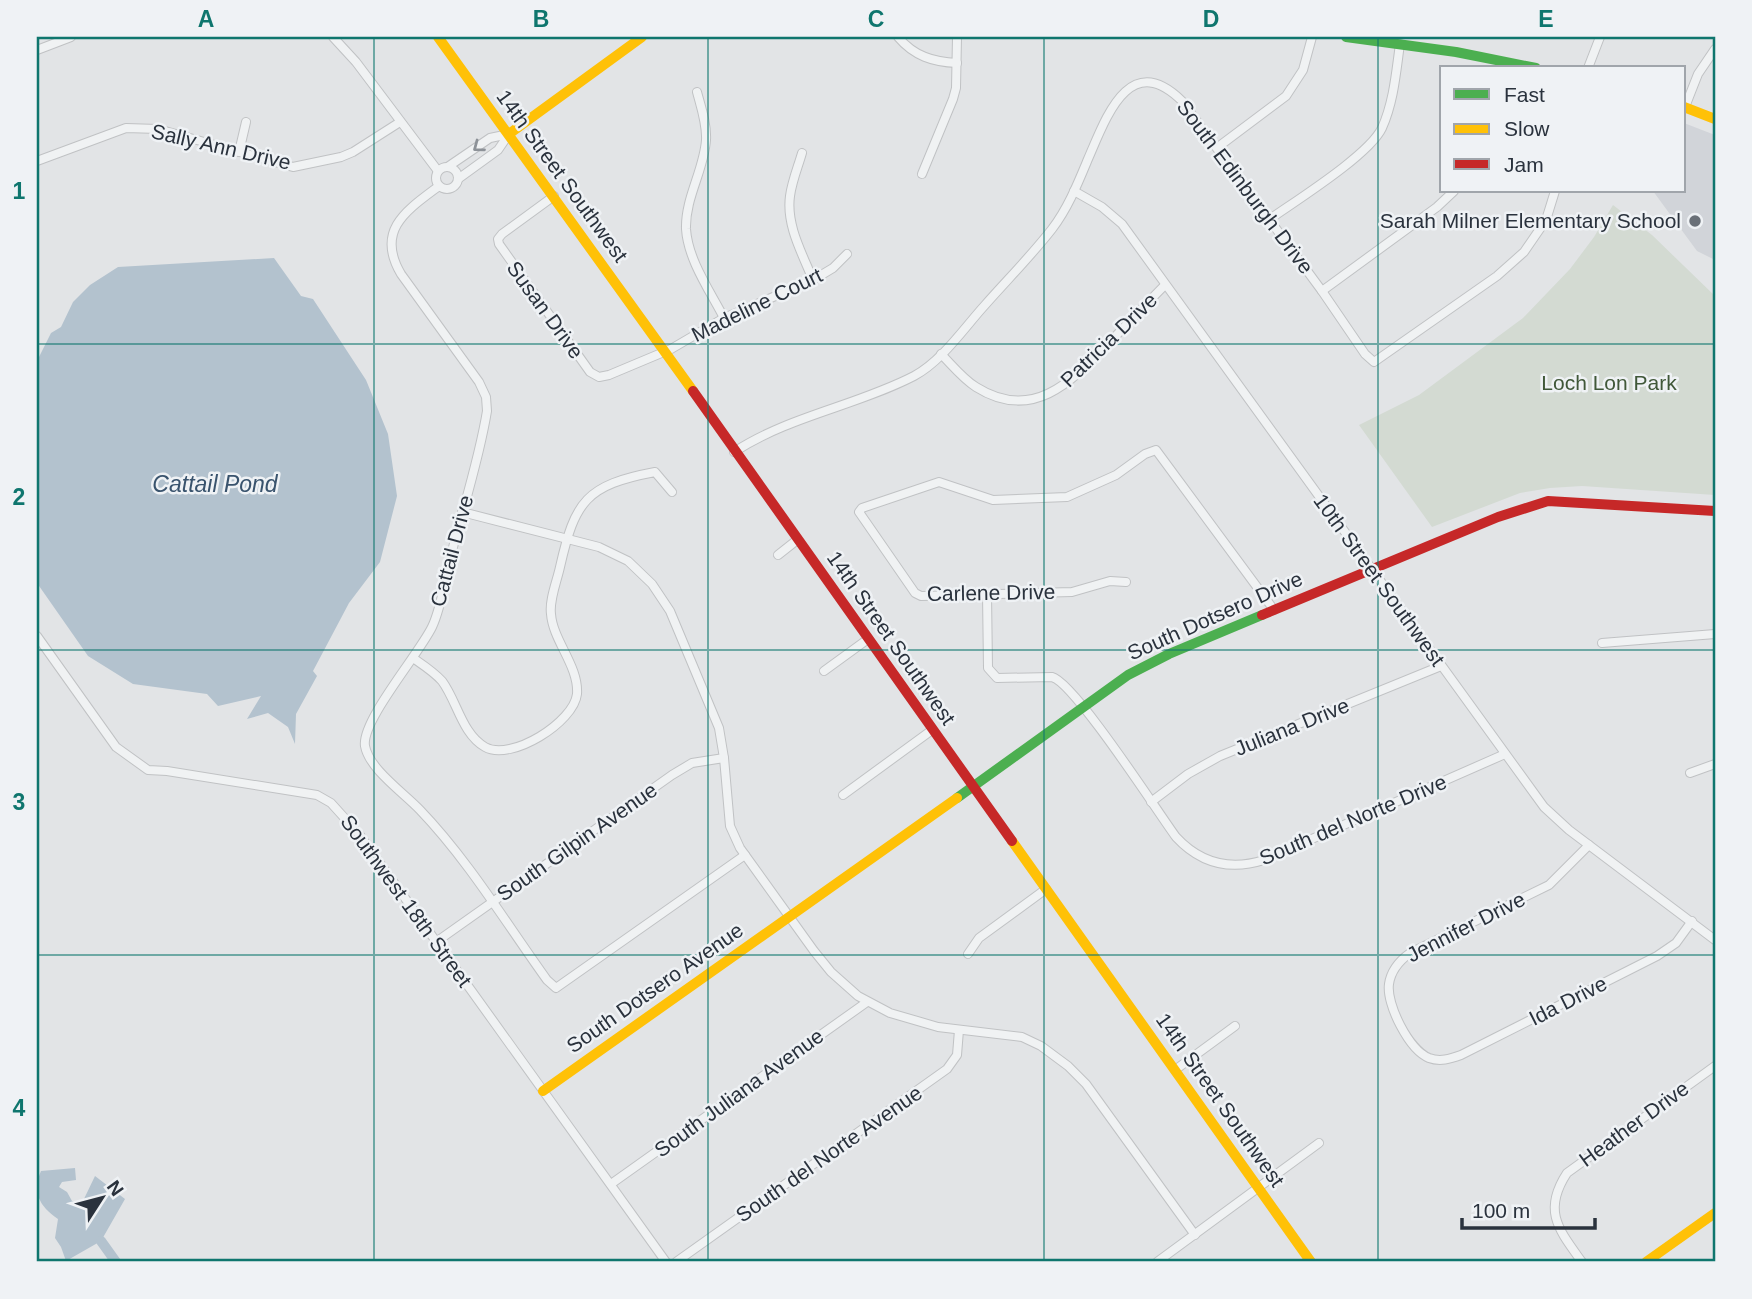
<svg xmlns="http://www.w3.org/2000/svg" width="1752" height="1299" viewBox="0 0 1752 1299" font-family="Arial,sans-serif">
	<style>
		.built { fill: #d1d4d9 }
		.green { fill: #d3dad2 }
		.water { fill: #b3c2ce }
		.lines { fill: none; stroke-linecap: round; stroke-linejoin: round }
		.canal { stroke: #b3c2ce; stroke-width: 10 }
		.street-casing { stroke: #c0c2c4; stroke-width: 10 }
		.street { stroke: #f0f2f3; stroke-width: 8 }
		.fast { stroke: #4caf50; stroke-width: 10 }
		.slow { stroke: #ffc107; stroke-width: 10 }
		.jam { stroke: #c62828; stroke-width: 10 }
		.oneway { stroke: #8d9298 }
		.grid { fill: none; stroke: #0f766e; stroke-width: 2; stroke-opacity: 0.55 }
		.poi-dot { fill: #6a7078; stroke: #eff2f5; stroke-width: 2.5 }
		.labels { text-anchor: middle; stroke-width: 5; stroke-linejoin: round; paint-order: stroke }
		.street-label { font-size: 21px; fill: #2a323d; stroke: #eff2f5 }
		.poi-label { font-size: 21px; fill: #2a323d; stroke: #eff2f5; text-anchor: end }
		.park-label { font-size: 21px; fill: #405839; stroke: #eff2f5 }
		.water-label { font-size: 23px; font-style: italic; fill: #39536d; stroke: #eff2f5 }
		.neatline { fill: none; stroke: #0f766e; stroke-width: 2.5 }
		.grid-label { font-size: 23px; text-anchor: middle; font-weight: bold; fill: #0f766e }
	</style>
	<rect width="100%" height="100%" fill="#e2e4e6"/>
	<polygon class="built" points="1684,123 1715,135 1715,260 1697,251 1653,191 1684,191"/>
	<polygon class="green" points="1613,205 1652,235 1715,296 1715,495 1582,486 1550,488 1520,493 1432,527 1359,425 1419,395 1523,318 1570,269 1594,237"/>
	<g class="water">
		<polygon points="274,258 301,296 313,299 366,380 388,434 397,496 380,562 349,603 313,671 317,676 296,714 295,744 288,727 268,713 247,719 261,696 218,706 207,694 133,684 88,656 37,583 37,361 51,333 61,327 73,302 90,285 118,267"/>
		<path d="M75,1168l1,12 -14,2 -3,5 8,5 5,9h11l12,-25 30,23 -24,42 -35,20 -5,-14 -6,-9 3,-19c-19,-13 -26,-27 -17,-48z"/>
	</g>
	<g class="lines">
		<polyline class="canal" points="101,1241 116,1262"/>
		<g class="street-casing">
			<g id="street">
				<polyline points="333,37 356,62 438,171"/>
				<path d="M898,37c16,19 35,25 59,26"/>
				<polyline points="37,50 71,37"/>
				<polyline points="1588,68 1600,37"/>
				<path d="M697,92c4,15 10,32 9,48 -2,30 -21,58 -20,89 2,31 24,62 38,89"/>
				<polyline points="1685,107 1698,74 1715,49"/>
				<polyline points="1218,147 1286,96 1303,70 1312,37"/>
				<polyline points="239,152 246,122"/>
				<path d="M802,153c-4,14 -10,28 -12,43 -4,29 12,57 23,84"/>
				<polyline points="37,161 126,128 158,129 293,167 341,157 353,152 400,122"/>
				<polyline points="449,166 490,138 509,134"/>
				<circle cx="447" cy="178" r="11"/>
				<polyline points="922,174 953,99 956,88 957,37"/>
				<polyline points="458,179 498,150 509,134"/>
				<path d="M439,186c-32,24 -64,44 -38,88l78,108 7,15 1,14c-8,49 -24,97 -36,144 -6,23 -9,51 -19,72 -13,27 -71,94 -67,119 4,23 39,47 55,64 48,50 86,113 127,170l9,8 189,-133"/>
				<polyline points="1074,191 1102,207 1122,224 1544,807 1569,830 1715,940"/>
				<polyline points="554,196 502,234 498,239 499,244 590,372 599,377 609,375 671,349 724,318 813,280 833,268 847,254"/>
				<path d="M1270,219c27,-19 99,-64 112,-91 12,-27 14,-56 18,-84"/>
				<polyline points="1322,291 1437,207 1454,191"/>
				<path d="M941,354c11,11 22,25 35,33 57,36 96,-6 133,-44 19,-20 37,-39 56,-58"/>
				<path d="M734,452c55,-36 122,-46 180,-76 28,-15 50,-48 71,-71 22,-25 46,-49 67,-76 16,-21 26,-46 36,-70 18,-41 41,-110 94,-58l140,190 43,63 9,8 123,-86 27,-24 22,-32 9,-29"/>
				<polyline points="462,512 599,547 628,561 652,584 670,611 719,728 724,758 730,826 740,848 814,951 831,972 858,996 890,1013 938,1027 1022,1037 1041,1046 1068,1066 1086,1084 1195,1235"/>
				<polyline points="778,555 797,540"/>
				<polyline points="1126,582 1110,581 1072,592 921,596 915,593 859,512 862,508 939,482 993,500 1067,497 1116,475 1145,454 1156,450 1274,610"/>
				<path d="M987,594l1,74 9,10 55,-1c22,5 105,134 124,160 24,26 53,34 88,23l241,-106"/>
				<polyline points="37,636 116,747 148,770 167,771 317,795 331,803 359,834 666,1262"/>
				<polyline points="1602,643 1715,634"/>
				<path d="M413,658c10,7 21,14 29,23 15,20 20,53 43,66 26,15 89,-25 92,-53 2,-28 -24,-53 -26,-80 -2,-14 6,-33 9,-47 15,-66 26,-82 95,-95l17,20"/>
				<polyline points="824,671 868,639"/>
				<polyline points="1690,773 1715,764"/>
				<polyline points="843,795 932,730"/>
				<polyline points="1151,802 1188,774 1220,756 1441,666"/>
				<path d="M1589,845l-40,40 -139,68c-11,8 -19,17 -21,31 -3,20 20,66 40,74 11,4 21,1 32,-3l196,-99 19,-13 16,-22"/>
				<polyline points="436,942 672,775 692,763 724,758"/>
				<polyline points="968,954 979,938 1046,889"/>
				<polyline points="1175,1070 1235,1026"/>
				<polyline points="611,1184 867,1002"/>
				<polyline points="676,1262 947,1069 957,1055 959,1030"/>
				<polyline points="1157,1262 1319,1143"/>
				<path d="M1582,1262c-23,-32 -40,-51 -15,-89l148,-107"/>
			</g>
		</g>
		<use href="#street" class="street"/>
		<g class="fast">
			<polyline points="1346,37 1456,52 1536,68"/>
			<polyline points="957,798 1128,675 1169,654 1262,615"/>
		</g>
		<g class="slow">
			<polyline points="438,37 693,391"/>
			<polyline points="1684,107 1715,119"/>
			<polyline points="509,134 642,37"/>
			<polyline points="1012,841 1311,1262"/>
			<polyline points="543,1091 957,798"/>
			<polyline points="1646,1262 1715,1213"/>
		</g>
		<g class="jam">
			<polyline points="693,391 1012,841"/>
			<polyline points="1262,615 1498,517 1548,501 1715,511"/>
		</g>
	</g>
	<defs><path id="oneway-chevron" d="M-2-3.5L2.5 0L-2 3.5" fill="none" stroke-width="1.6" stroke-linecap="round" stroke-linejoin="round" transform="scale(1.75)"/></defs>
	<use class="oneway" href="#oneway-chevron" transform="translate(478 147) rotate(143)"/>
	<path class="grid" d="M374,37v1225M708,37v1225M1044,37v1225M1378,37v1225M37,344h1678M37,650h1678M37,955h1678"/>
	<circle class="poi-dot" cx="1695" cy="221" r="7"/>
	<g class="labels">
		<g class="street-label">
			<text transform="translate(221 147) rotate(13)" y="7">Sally Ann Drive</text>
			<text transform="translate(562 176) rotate(54)" y="7">14th Street Southwest</text>
			<text transform="translate(1245 187) rotate(53)" y="7">South Edinburgh Drive</text>
			<text transform="translate(757 305) rotate(-26)" y="7">Madeline Court</text>
			<text transform="translate(545 310) rotate(54)" y="7">Susan Drive</text>
			<text transform="translate(1109 340) rotate(-44)" y="7">Patricia Drive</text>
			<text transform="translate(452 551) rotate(-75)" y="7">Cattail Drive</text>
			<text transform="translate(1379 580) rotate(54)" y="7">10th Street Southwest</text>
			<text transform="translate(991 593) rotate(-1)" y="7">Carlene Drive</text>
			<text transform="translate(1215 616) rotate(-24)" y="7">South Dotsero Drive</text>
			<text transform="translate(891 638) rotate(55)" y="7">14th Street Southwest</text>
			<text transform="translate(1292 727) rotate(-22)" y="7">Juliana Drive</text>
			<text transform="translate(1353 820) rotate(-23)" y="7">South del Norte Drive</text>
			<text transform="translate(577 842) rotate(-35)" y="7">South Gilpin Avenue</text>
			<text transform="translate(406 901) rotate(54)" y="7">Southwest 18th Street</text>
			<text transform="translate(1466 927) rotate(-27)" y="7">Jennifer Drive</text>
			<text transform="translate(655 988) rotate(-35)" y="7">South Dotsero Avenue</text>
			<text transform="translate(1568 1001) rotate(-27)" y="7">Ida Drive</text>
			<text transform="translate(739 1093) rotate(-36)" y="7">South Juliana Avenue</text>
			<text transform="translate(1220 1100) rotate(55)" y="7">14th Street Southwest</text>
			<text transform="translate(1634 1124) rotate(-36)" y="7">Heather Drive</text>
			<text transform="translate(829 1154) rotate(-35)" y="7">South del Norte Avenue</text>
		</g>
		<g class="poi-label">
			<text x="1681" y="228">Sarah Milner Elementary School</text>
		</g>
		<g class="park-label">
			<text x="1609" y="390">Loch Lon Park</text>
		</g>
		<g class="water-label">
			<text x="215" y="492">Cattail Pond</text>
		</g>
	</g>
	<rect width="1752" height="1299" fill="none" stroke="#eff2f5" stroke-width="77"/>
	<rect x="1440" y="66" width="245" height="126" fill="#eff2f5" stroke="#a0a5ab" stroke-width="2"/>
	<rect x="1454" y="89" width="35" height="10" fill="#4caf50" stroke="#a0a5ab" stroke-width="2"/>
	<text x="1504" y="102" font-size="21" fill="#2a323d">Fast</text>
	<rect x="1454" y="124" width="35" height="10" fill="#ffc107" stroke="#a0a5ab" stroke-width="2"/>
	<text x="1504" y="136" font-size="21" fill="#2a323d">Slow</text>
	<rect x="1454" y="159" width="35" height="10" fill="#c62828" stroke="#a0a5ab" stroke-width="2"/>
	<text x="1504" y="172" font-size="21" fill="#2a323d">Jam</text>
	<g transform="translate(102 1198) rotate(54)" stroke="#eff2f5" stroke-width="5" paint-order="stroke">
	<path d="M0-5L12 26L0 18L-12 26Z" fill="#2a323d"/>
	<text y="-10" font-size="19" font-weight="bold" text-anchor="middle" fill="#2a323d">N</text>
	</g>
	<path d="M1462 1218v10h133v-10" fill="none" stroke="#2a323d" stroke-width="3.5"/>
	<text x="1472" y="1218" font-size="21" fill="#2a323d" stroke="#eff2f5" stroke-width="5" paint-order="stroke">100 m</text>
	<rect x="38" y="38" width="1676" height="1222" class="neatline"/>
	<g class="grid-label">
		<text x="206" y="27">A</text>
		<text x="541" y="27">B</text>
		<text x="876" y="27">C</text>
		<text x="1211" y="27">D</text>
		<text x="1546" y="27">E</text>
		<text x="19" y="199">1</text>
		<text x="19" y="505">2</text>
		<text x="19" y="810">3</text>
		<text x="19" y="1116">4</text>
	</g>
</svg>
